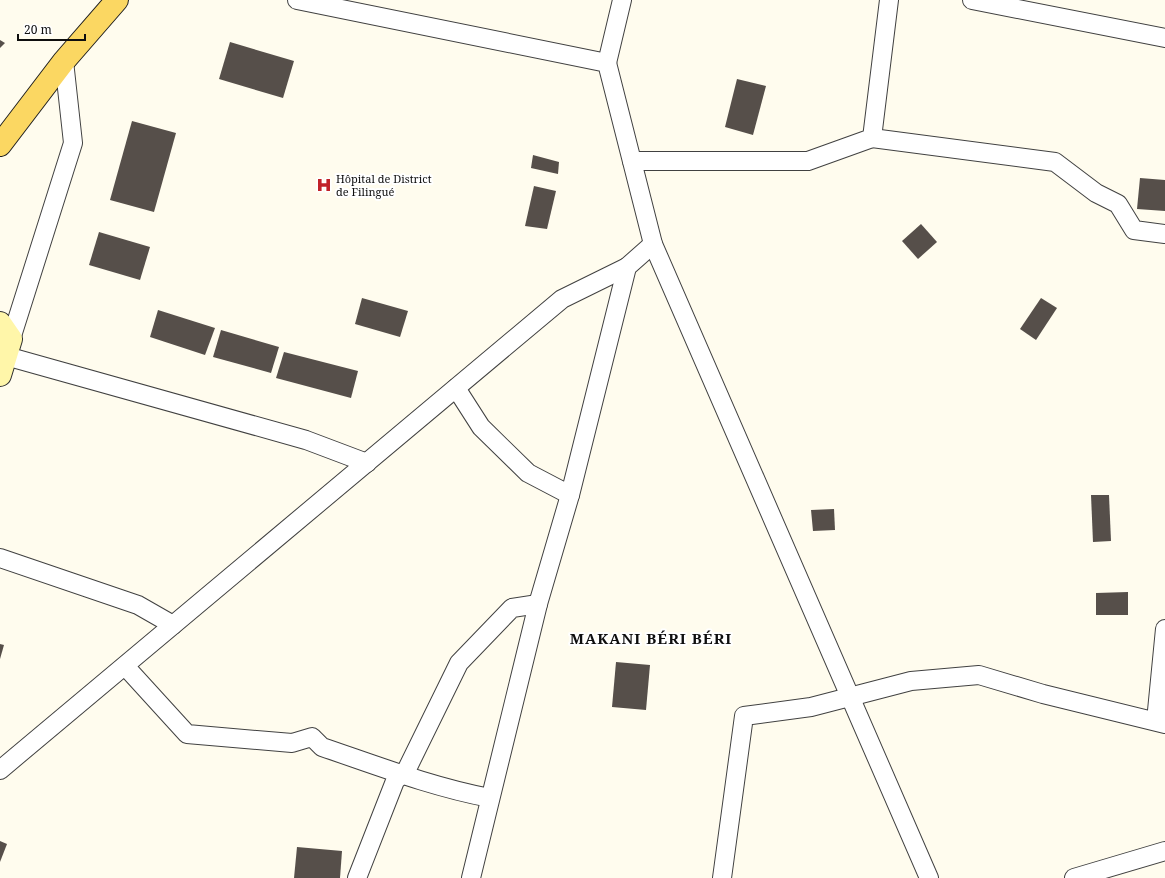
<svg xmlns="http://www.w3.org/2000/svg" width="1165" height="878" viewBox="0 0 1165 878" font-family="'Noto Serif',serif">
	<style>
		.building { fill: #564f4a }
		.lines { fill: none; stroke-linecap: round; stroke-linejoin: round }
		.street-casing { stroke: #414141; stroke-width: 20 }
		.secondary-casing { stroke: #303030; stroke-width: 24 }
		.primary-casing { stroke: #1f1f1f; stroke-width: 24 }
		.street { stroke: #fff; stroke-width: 18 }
		.secondary { stroke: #fff6a9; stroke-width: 22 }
		.primary { stroke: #fbd762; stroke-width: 22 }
		.labels { text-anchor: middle; stroke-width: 4; stroke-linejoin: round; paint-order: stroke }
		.poi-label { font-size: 11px; fill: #0e0e0e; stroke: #fff; text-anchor: start }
		.district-label { font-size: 15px; font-weight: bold; letter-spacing: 1px; fill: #0e0e0e; stroke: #fff }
	</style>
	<rect width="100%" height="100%" fill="#fffcee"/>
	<g class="building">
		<polygon points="0,40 5,43 0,48"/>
		<polygon points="230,42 294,61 283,98 219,79"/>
		<polygon points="737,79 766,86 753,135 725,127"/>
		<polygon points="132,121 176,133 154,212 110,200"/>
		<polygon points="533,155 559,162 558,174 531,168"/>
		<polygon points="1140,178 1165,180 1165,211 1137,209"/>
		<polygon points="534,186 556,191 547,229 525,226"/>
		<polygon points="921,224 937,242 918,259 902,241"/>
		<polygon points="99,232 150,247 140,280 89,265"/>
		<polygon points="362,298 408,311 400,337 355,324"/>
		<polygon points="1041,298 1057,308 1036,340 1020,329"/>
		<polygon points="158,310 215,328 205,355 150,337"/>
		<polygon points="221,330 279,347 271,373 213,357"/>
		<polygon points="284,352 358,371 351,398 276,378"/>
		<polygon points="1091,495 1109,495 1111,541 1093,542"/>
		<polygon points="834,509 835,530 813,531 811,510"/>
		<polygon points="1128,592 1128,615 1096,615 1096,593"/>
		<polygon points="0,644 4,645 0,659"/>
		<polygon points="616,662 650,665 646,710 612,707"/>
		<polygon points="0,841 7,844 0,862"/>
		<polygon points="297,847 342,851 340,878 294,878"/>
	</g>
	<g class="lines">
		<g class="street-casing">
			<g id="street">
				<polyline points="297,0 607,63 653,244 929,878"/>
				<polyline points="972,0 1165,38"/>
				<polyline points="607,63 622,0"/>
				<polyline points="872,138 1055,162 1096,193 1118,204 1134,230 1165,234"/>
				<polyline points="632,161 808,161 872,138 889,0"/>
				<polyline points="11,339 73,143 64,61"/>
				<polyline points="6,356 306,440 367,463"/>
				<polyline points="456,388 481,427 528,473 570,495"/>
				<polyline points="0,558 138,605 173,625"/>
				<path d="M125,666l62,68 105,9 20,-6 10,10c56,19 110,40 168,51"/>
				<polyline points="1156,721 1165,629"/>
				<polyline points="0,770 562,299 627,267"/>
				<polyline points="357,878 395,781 407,769 459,663 512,608 538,604"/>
				<polyline points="471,878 538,604 570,495 627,267 653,244"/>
				<polyline points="722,878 744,716 811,707 911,681 979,675 1043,694 1165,724"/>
				<polyline points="1074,878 1165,851"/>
			</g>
		</g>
		<g class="secondary-casing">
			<polyline id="secondary" points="0,323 11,339 0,375"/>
		</g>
		<g class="primary-casing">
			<polyline id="primary" points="0,145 64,61 117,0"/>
		</g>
		<use href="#street" class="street"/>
		<use href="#secondary" class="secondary"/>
		<use href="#primary" class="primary"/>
	</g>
	<defs>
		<g id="hospital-bare" transform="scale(1.2)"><path d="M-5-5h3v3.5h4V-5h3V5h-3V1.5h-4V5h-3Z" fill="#c12228" stroke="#fff" stroke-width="2.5" paint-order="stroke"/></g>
	</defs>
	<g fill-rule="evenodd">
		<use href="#hospital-bare" x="324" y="185"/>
	</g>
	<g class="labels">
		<g class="poi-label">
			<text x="336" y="183">Hôpital de District<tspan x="336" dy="13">de Filingué</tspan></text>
		</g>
		<g class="district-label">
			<text x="651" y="644">MAKANI BÉRI BÉRI</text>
		</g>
	</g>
	<path d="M18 34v6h67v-6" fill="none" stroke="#0e0e0e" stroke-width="2"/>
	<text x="24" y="34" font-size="12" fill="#0e0e0e" stroke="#ffffff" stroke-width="3" paint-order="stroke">20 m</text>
</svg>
